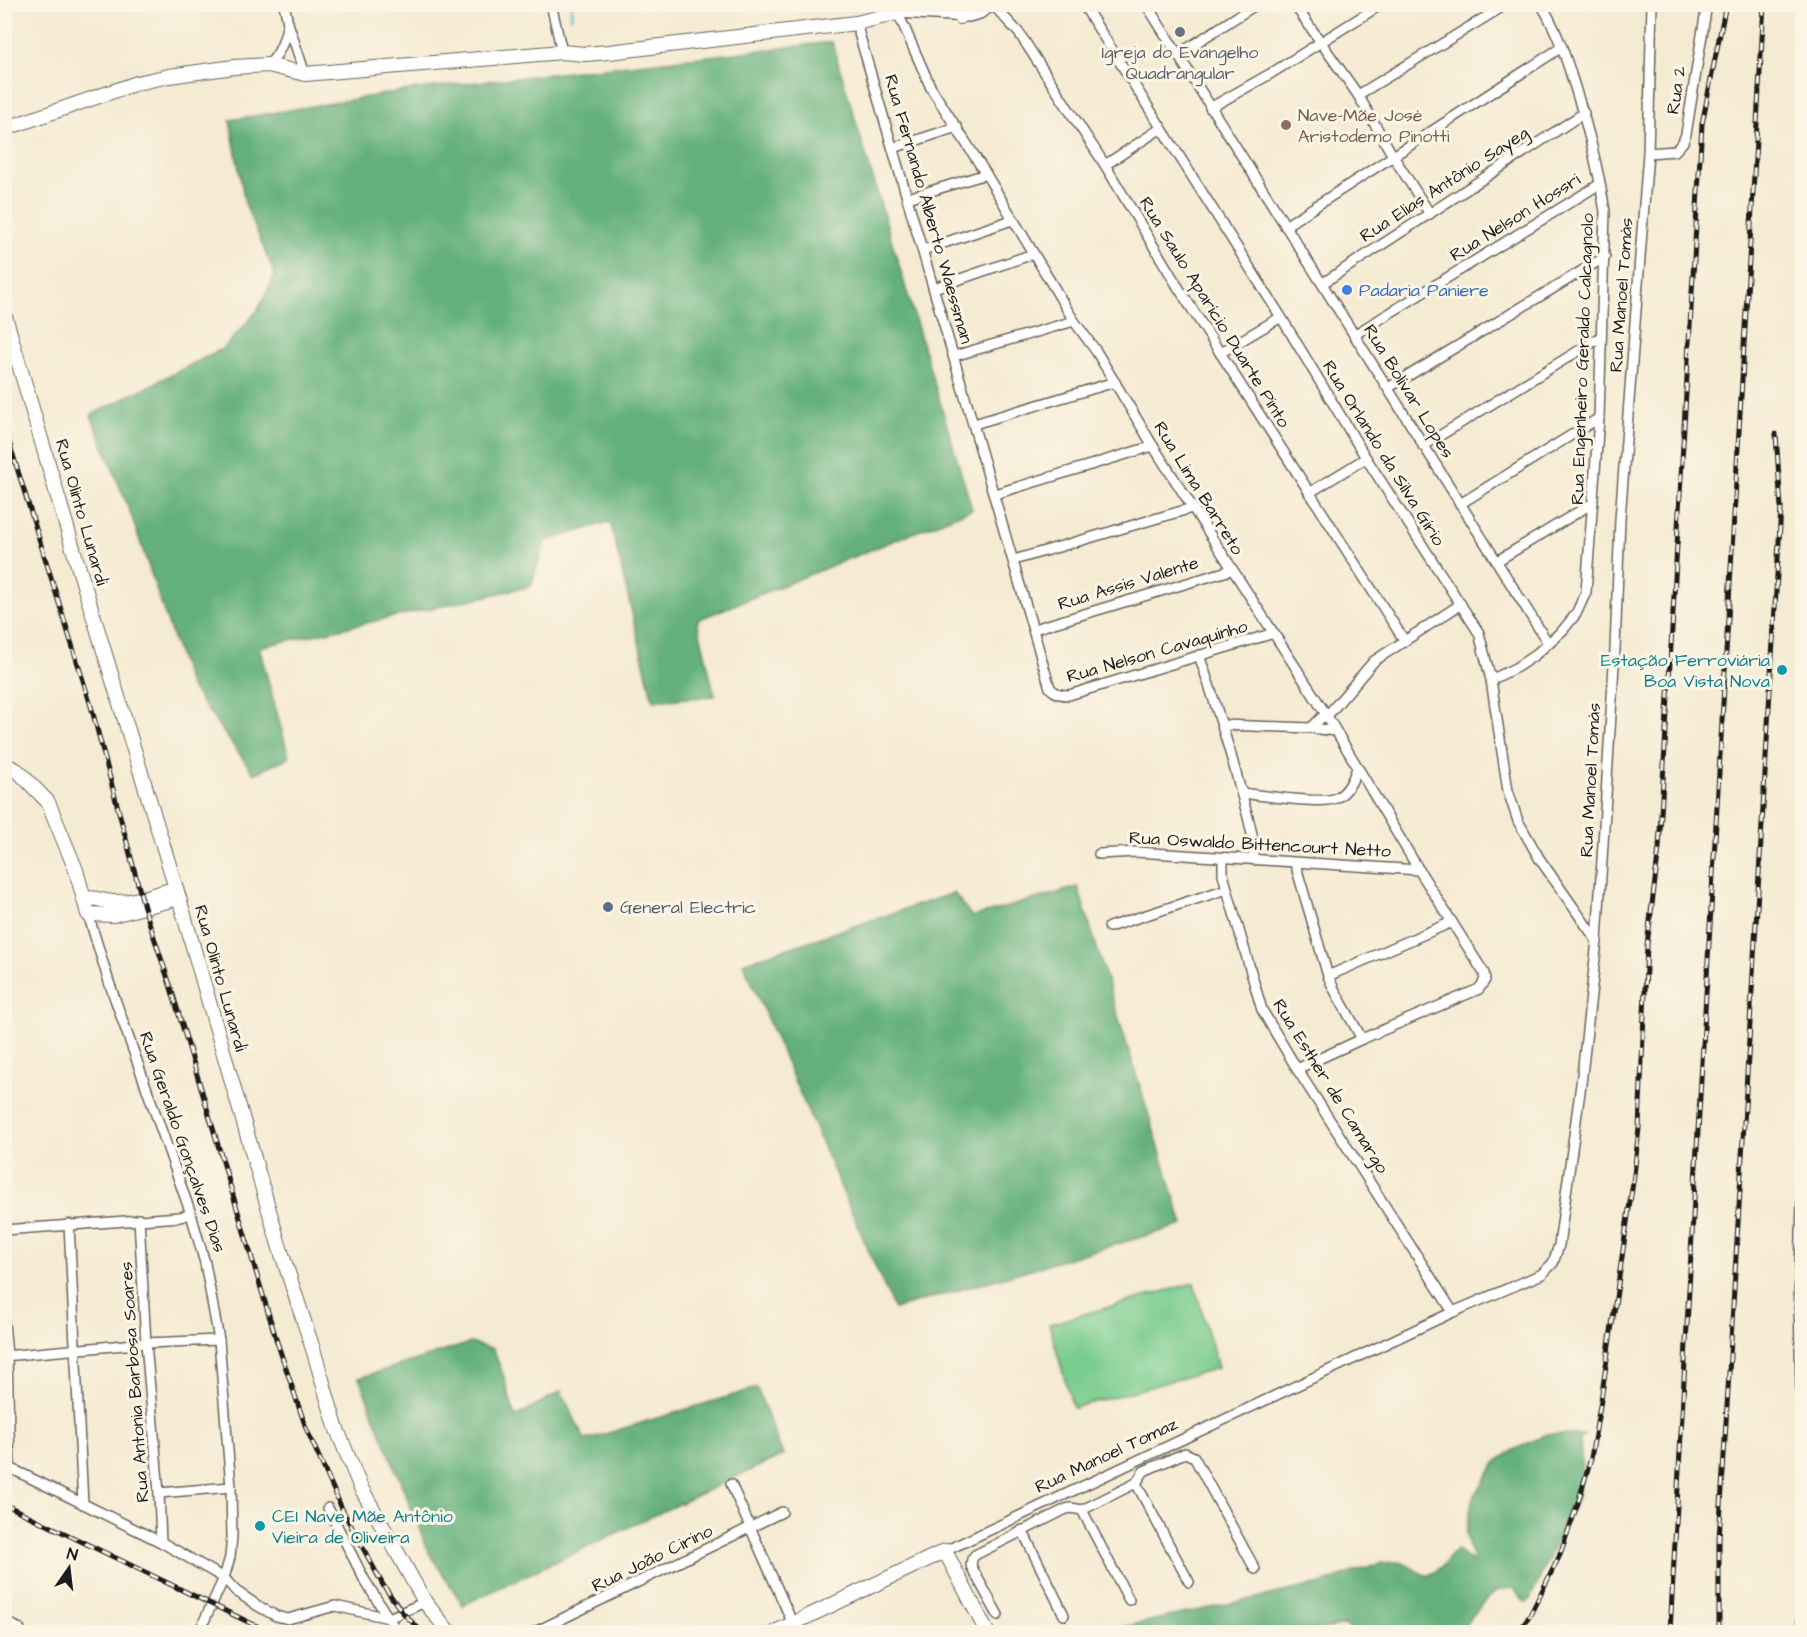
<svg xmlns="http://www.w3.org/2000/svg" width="1807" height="1637" viewBox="0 0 1807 1637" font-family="'Architects Daughter',sans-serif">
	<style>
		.green { fill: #7acc8f; stroke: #4b7456; stroke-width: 1.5 }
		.forest { fill: #63b07a; stroke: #40664b; stroke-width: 1.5 }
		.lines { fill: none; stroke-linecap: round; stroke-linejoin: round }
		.stream { stroke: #54bbd1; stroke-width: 3 }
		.street-casing { stroke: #68645c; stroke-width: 12 }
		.secondary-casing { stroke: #68645c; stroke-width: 16 }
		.highway-casing { stroke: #68645c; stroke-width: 21 }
		.street { stroke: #fff; stroke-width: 9 }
		.secondary { stroke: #fff; stroke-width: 14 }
		.highway { stroke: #fff; stroke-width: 18 }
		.rail-casing { stroke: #1c1c1c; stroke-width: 5 }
		.rail { stroke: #fcf5e5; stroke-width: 3; stroke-dasharray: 9; stroke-linecap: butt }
		.worship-dot { fill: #6b7280; stroke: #fcf5e5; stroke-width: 2 }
		.education-dot { fill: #8d6e63; stroke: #fcf5e5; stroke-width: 2 }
		.shop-dot { fill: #3f7fe0; stroke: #fcf5e5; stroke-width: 2 }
		.culture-dot { fill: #0f9aa8; stroke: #fcf5e5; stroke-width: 2 }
		.service-dot { fill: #5c6f8a; stroke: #fcf5e5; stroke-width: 2 }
		.labels { text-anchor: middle; stroke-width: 6; stroke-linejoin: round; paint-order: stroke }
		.worship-label { font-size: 18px; fill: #5b616d; stroke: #fcf5e5 }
		.street-label { font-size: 18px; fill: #1c1c1c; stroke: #fcf5e5 }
		.education-label { font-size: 18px; fill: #785e54; stroke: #fcf5e5; text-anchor: start }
		.shop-label { font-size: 18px; fill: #366cbe; stroke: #fcf5e5; text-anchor: start }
		.culture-label { font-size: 18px; fill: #0d838f; stroke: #fcf5e5; text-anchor: end }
		.service-label { font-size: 18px; fill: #4e5e75; stroke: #fcf5e5; text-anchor: start }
	</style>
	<rect width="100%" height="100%" fill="#fcf5e5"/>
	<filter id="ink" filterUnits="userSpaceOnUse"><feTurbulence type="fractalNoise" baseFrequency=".0167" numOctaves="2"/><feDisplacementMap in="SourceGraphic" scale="12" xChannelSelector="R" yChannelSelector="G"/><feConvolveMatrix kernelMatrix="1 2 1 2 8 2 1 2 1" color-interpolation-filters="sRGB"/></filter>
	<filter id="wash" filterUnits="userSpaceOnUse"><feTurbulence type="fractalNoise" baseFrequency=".008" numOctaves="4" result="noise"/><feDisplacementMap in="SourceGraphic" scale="24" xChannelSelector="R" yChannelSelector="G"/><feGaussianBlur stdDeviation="1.35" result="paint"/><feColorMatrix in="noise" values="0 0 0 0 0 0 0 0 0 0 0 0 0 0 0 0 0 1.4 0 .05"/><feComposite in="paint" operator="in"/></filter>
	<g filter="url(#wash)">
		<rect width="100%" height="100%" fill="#f5ead2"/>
		<polygon class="green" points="1194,1283 1218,1368 1073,1408 1049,1324"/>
		<g class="forest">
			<polygon points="832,42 972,509 697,620 715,696 653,701 611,525 608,522 545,542 531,586 259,647 289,757 254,774 189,685 130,512 91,415 224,348 258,310 275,275 245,203 230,120 409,90"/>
			<polygon points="1078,887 1183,1225 894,1309 743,963 954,893 972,917"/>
			<polygon points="470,1343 493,1349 504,1377 515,1417 561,1391 585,1440 757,1388 783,1455 463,1605 429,1553 359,1378"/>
			<path d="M1547,1434l37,1 -4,5 2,26 -5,32 -47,101 -3,3 -4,-1 -7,-10 -4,-3 -15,2 -20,20 -18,22h-106l-8,-7 -38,7h-208l226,-49c17,-7 57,-24 75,-21 9,2 22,15 29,13 12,-4 20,-17 27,-26l15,12 1,-3 -6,-23 6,-35 24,-38 16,-11z"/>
		</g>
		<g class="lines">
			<polyline class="stream" points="571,18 572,4"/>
		</g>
	</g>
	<g filter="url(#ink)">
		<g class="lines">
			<g class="street-casing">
				<g id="street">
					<polyline points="284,4 288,23 305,74"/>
					<polyline points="551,4 562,52"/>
					<polyline points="996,4 980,14 969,17 898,13 931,88 986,174 1074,321 1096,351 1153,446 1327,716 1419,870 1484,973 1485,980 1479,989 1362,1039 1297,1069"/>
					<polyline points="1083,4 1281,317 1366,458 1479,633 1491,680 1508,791 1518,821 1539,858 1597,941"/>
					<polyline points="1146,4 1548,643"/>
					<polyline points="1294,4 1358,95 1393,156 1430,214"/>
					<polyline points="994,6 1019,33 1105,165 1178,287 1404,640"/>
					<path d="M856,23l194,665c6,6 11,7 19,7l205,-62"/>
					<polyline points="1177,55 1257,4"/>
					<path d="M268,65c13,-12 16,-25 20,-42"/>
					<polyline points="1358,95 1507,4"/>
					<polyline points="1210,108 1270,74 1382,4"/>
					<polyline points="893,148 957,127"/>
					<polyline points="1648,153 1675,151 1683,142 1686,134 1707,4"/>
					<polyline points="1105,165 1160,129"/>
					<polyline points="908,198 986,174"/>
					<polyline points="1285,226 1562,47"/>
					<polyline points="923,250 1012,220"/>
					<polyline points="1323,283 1584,113"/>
					<polyline points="934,288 1033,254"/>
					<polyline points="1354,335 1600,184"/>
					<polyline points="1220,353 1281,317"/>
					<polyline points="954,356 1074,321"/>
					<polyline points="1388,388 1605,257"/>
					<polyline points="974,424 1115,382"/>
					<polyline points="1423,446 1601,337"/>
					<polyline points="1309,493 1366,458"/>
					<polyline points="995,494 1153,446"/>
					<polyline points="1460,504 1599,418"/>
					<polyline points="1014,560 1192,508"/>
					<polyline points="1497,561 1593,503"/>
					<polyline points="1034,629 1231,570"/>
					<path d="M1199,655c15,44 29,88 41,133 6,24 15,47 14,72"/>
					<path d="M1491,680l26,-13 18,-12 28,-25 13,-16 10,-22 13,-174 6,-207c-7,-44 -18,-88 -32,-130 -8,-27 -17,-53 -32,-77"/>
					<polyline points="1223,725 1311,728 1335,731"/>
					<polyline points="1311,728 1321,718 1327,716 1374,661 1461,604"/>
					<path d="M1241,793c19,2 82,12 95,5 12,-6 17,-18 21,-30"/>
					<polyline points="1099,854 1136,852 1419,870"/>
					<polyline points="1223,859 1223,874 1227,889 1262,1010 1297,1069 1453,1312"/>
					<polyline points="1295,863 1328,976 1334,989 1362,1039"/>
					<polyline points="88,914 109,982 191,1214 205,1263 219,1340 231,1487 232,1536 230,1557 224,1578 199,1632"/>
					<polyline points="1109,927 1227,889"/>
					<polyline points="1328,976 1452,922"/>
					<polyline points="1802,1201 1799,1305 1802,1430"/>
					<polyline points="139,1219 146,1343 159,1493 161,1542"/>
					<polyline points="69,1224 83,1504"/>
					<polyline points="4,1230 180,1217 191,1214"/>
					<polyline points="4,1323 7,1356 10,1468"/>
					<polyline points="4,1356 146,1343 219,1340"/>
					<polyline points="4,1465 161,1542 224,1578 236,1591 258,1606 276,1616 288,1619 335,1606 389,1618 425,1602"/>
					<polyline points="1136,1483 1189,1582"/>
					<polyline points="731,1484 793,1624 794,1632"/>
					<polyline points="159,1493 231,1487"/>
					<polyline points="328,1508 364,1579 397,1632"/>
					<polyline points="1082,1510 1129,1600"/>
					<polyline points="1022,1530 1064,1615"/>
					<polyline points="945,1551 1453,1312 1542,1274 1553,1263 1559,1245 1581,1084 1597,941 1615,649 1620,519 1648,153 1652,4"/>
					<polyline points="998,1615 971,1566 972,1559 975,1555 1066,1509 1071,1508 1082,1510 1136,1483 1144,1471 1185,1453 1194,1457 1255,1569"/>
					<polyline points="535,1632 782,1512"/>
					<polyline points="1802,1632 1802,1600"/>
				</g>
			</g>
			<g class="secondary-casing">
				<g id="secondary">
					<polyline points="955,4 960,17"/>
					<polyline points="4,129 137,83 169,76 234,67 268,65 305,74 562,52 585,54 609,52 856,23 898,13 912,4"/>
					<polyline points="4,313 77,562 179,898 279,1245 313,1349 336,1427 360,1486 425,1602 449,1632"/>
					<polyline points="4,764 18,771 48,802 76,870 88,914 113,915 179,898"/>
					<path d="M84,900c12,-5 19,3 32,2 19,0 41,-8 60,-14"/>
					<polyline points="775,1632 945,1551 987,1632"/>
				</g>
			</g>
			<g class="highway-casing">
				<polyline id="highway" points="4,1626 16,1632"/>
			</g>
			<use href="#street" class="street"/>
			<use href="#secondary" class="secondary"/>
			<use href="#highway" class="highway"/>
			<g class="rail-casing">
				<g id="rail">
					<polyline points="4,426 91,706 144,907 171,988 277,1342 306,1428 343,1511 383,1585 402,1612 422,1632"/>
					<polyline points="4,1504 269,1632"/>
					<polyline points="1519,1632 1530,1615 1559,1557 1578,1503 1591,1458 1601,1400 1634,1175 1639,1128 1647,945 1659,848 1702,124 1726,4"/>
					<polyline points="1670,1632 1694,1199 1764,4"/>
					<polyline points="1719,1632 1719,1539 1781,508 1776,434"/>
				</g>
			</g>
			<use href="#rail" class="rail"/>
		</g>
	</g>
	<circle class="worship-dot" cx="1180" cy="32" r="6"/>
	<circle class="education-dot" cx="1286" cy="125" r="6"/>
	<circle class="shop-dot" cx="1347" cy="290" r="6"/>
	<g class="culture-dot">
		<circle cx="1782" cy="670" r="6"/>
		<circle cx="260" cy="1526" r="6"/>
	</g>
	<circle class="service-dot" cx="608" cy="907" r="6"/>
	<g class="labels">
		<g class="worship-label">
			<text x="1180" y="58">Igreja do Evangelho<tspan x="1180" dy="21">Quadrangular</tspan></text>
		</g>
		<g class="street-label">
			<text transform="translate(1676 90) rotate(-81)" y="6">Rua 2</text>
			<text transform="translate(1444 184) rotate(-33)" y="6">Rua Elias Antônio Sayeg</text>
			<text transform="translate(929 209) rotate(74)" y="6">Rua Fernando Alberto Waessman</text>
			<text transform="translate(1515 217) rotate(-32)" y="6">Rua Nelson Hossri</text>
			<text transform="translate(1621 295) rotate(-86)" y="6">Rua Manoel Tomás</text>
			<text transform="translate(1215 312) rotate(58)" y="6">Rua Saulo Aparício Duarte Pinto</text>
			<text transform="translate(1582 359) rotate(-88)" y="6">Rua Engenheiro Geraldo Calcagnolo</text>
			<text transform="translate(1409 391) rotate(58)" y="6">Rua Bolívar Lopes</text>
			<text transform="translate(1384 453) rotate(58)" y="6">Rua Orlando da Silva Gírio</text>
			<text transform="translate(1199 488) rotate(58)" y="6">Rua Lima Barreto</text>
			<text transform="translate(82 512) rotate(74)" y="6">Rua Olinto Lunardi</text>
			<text transform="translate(1128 583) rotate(-17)" y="6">Rua Assis Valente</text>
			<text transform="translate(1157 651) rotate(-16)" y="6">Rua Nelson Cavaquinho</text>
			<text transform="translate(1590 780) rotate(-87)" y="6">Rua Manoel Tomás</text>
			<text transform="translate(1260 844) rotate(3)" y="6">Rua Oswaldo Bittencourt Netto</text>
			<text transform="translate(221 978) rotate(74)" y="6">Rua Olinto Lunardi</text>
			<text transform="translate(1331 1086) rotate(58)" y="6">Rua Esther de Camargo</text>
			<text transform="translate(183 1142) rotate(71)" y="6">Rua Geraldo Gonçalves Dias</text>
			<text transform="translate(134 1382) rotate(-94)" y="6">Rua Antonia Barbosa Soares</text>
			<text transform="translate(1106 1455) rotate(-25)" y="6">Rua Manoel Tomaz</text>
			<text transform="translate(652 1558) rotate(-26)" y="6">Rua João Cirino</text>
		</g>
		<g class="education-label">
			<text x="1298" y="121">Nave-Mãe José<tspan x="1298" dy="21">Aristodemo Pinotti</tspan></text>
		</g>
		<g class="shop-label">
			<text x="1359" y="296">Padaria Paniere</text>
		</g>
		<g class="culture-label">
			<text x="1770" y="666">Estação Ferroviária<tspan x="1770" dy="21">Boa Vista Nova</tspan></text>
			<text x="272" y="1522" text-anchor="start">CEI Nave Mãe Antônio<tspan x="272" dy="21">Vieira de Oliveira</tspan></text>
		</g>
		<g class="service-label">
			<text x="620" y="913">General Electric</text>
		</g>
	</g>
	<rect width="1807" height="1637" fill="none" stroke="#fcf5e5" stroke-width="24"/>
	<g transform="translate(69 1568) rotate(14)" stroke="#fcf5e5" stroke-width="4.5" paint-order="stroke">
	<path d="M0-4.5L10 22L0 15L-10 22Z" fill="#1c1c1c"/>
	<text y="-9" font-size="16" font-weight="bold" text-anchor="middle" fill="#1c1c1c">N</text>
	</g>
</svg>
